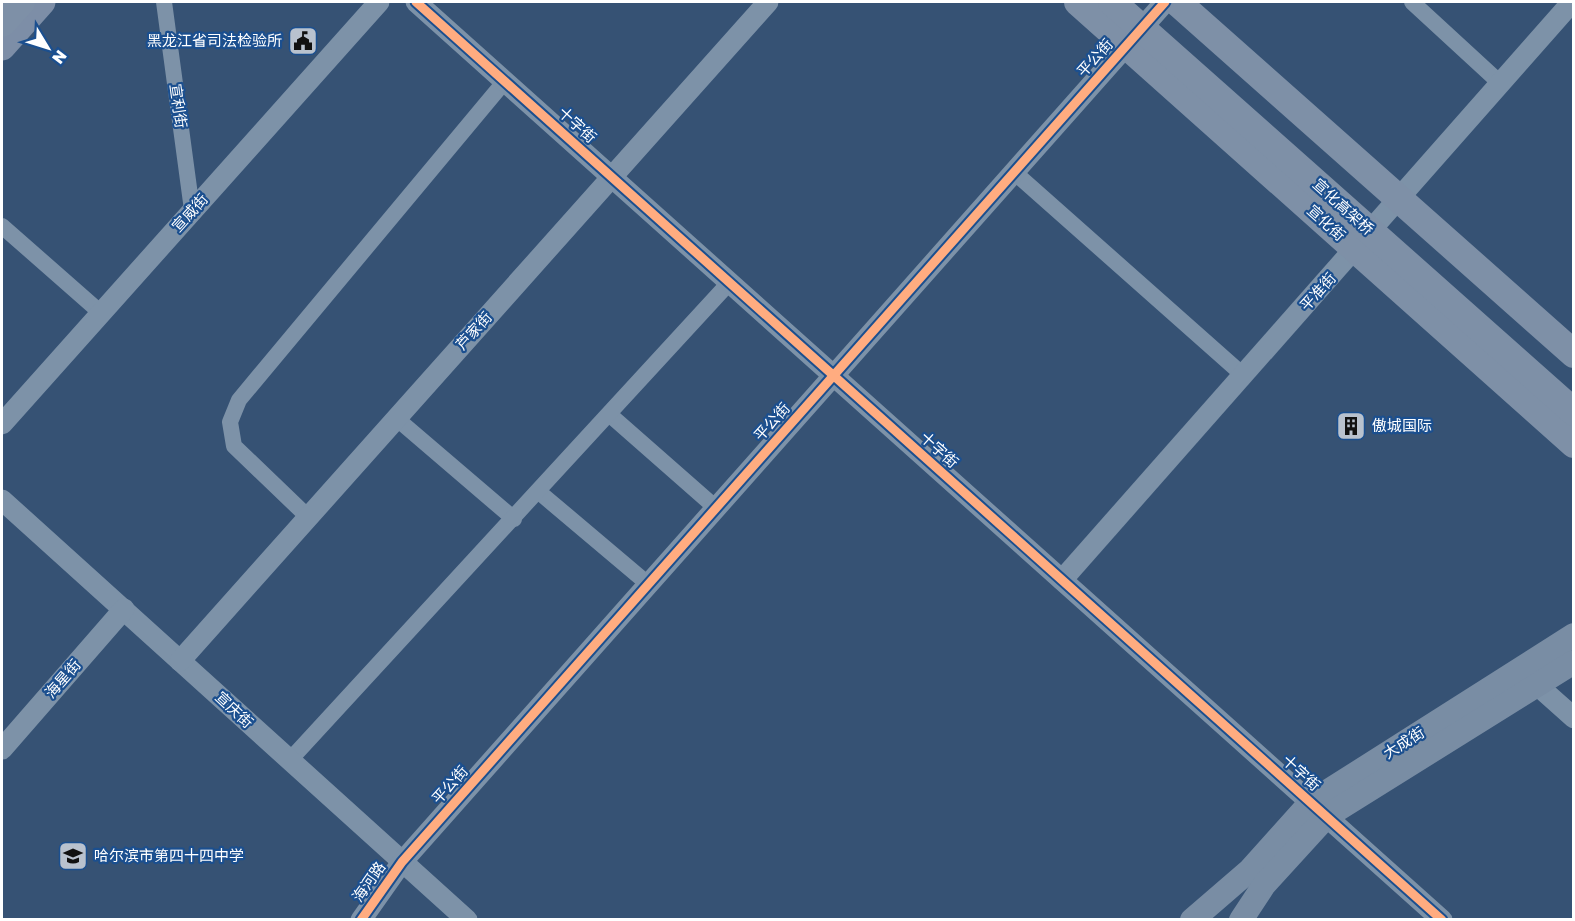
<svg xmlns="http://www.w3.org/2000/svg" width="1575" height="921" viewBox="0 0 1575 921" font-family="'Golos Text','Noto Sans SC',sans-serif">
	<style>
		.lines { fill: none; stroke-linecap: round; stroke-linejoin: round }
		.minor { stroke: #7d92a8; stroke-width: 16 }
		.tertiary { stroke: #7d92a8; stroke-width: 21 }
		.secondary { stroke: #798da4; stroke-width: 24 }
		.primary { stroke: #7d8ea7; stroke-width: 27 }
		.trunk { stroke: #7e90a7; stroke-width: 28 }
		.trunk-bridge { stroke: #7e90a7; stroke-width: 28 }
		.cycleway-casing { stroke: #1b4f8f; stroke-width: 13 }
		.cycleway { stroke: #ffac80; stroke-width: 9 }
		.labels { text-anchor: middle; stroke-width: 4.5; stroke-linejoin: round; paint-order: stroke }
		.poi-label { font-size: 15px; fill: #fff; stroke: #1b4f8f; text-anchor: start }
		.street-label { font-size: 15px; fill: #fff; stroke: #1b4f8f }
	</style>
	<rect width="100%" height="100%" fill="#365274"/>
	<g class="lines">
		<g class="minor">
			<polyline points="164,2 192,210"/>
			<polyline points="1412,2 1500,83"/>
			<polyline points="1014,172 1243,375"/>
			<polyline points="2,226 101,313"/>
			<polyline points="609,414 716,508"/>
			<polyline points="396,418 514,519"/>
			<polyline points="539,492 648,584"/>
			<polyline points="308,517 234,446 230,422 239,400 505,81"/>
			<polyline points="289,761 729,283"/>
		</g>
		<g class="tertiary">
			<polyline points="416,2 1442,920"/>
			<polyline points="2,424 379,2"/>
			<polyline points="2,500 467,920"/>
			<polyline points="1062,580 1572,2"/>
			<polyline points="180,661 768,2"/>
			<polyline points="1537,685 1574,718"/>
			<polyline points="2,749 124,609"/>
			<polyline points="361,920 402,862 1165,2"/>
		</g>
		<g class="secondary">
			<polyline points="1192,920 1250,870 1311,802 1574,635"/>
			<polyline points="1241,920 1264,885 1327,816 1574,662"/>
		</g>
		<polyline class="primary" points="2,47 42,2"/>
		<g class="trunk">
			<polyline points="1078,2 1574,444"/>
			<polyline points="1177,2 1574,354"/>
			<polyline points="2,23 21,2"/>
		</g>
		<polyline class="trunk-bridge" points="1112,2 1574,412"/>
		<g class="cycleway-casing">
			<g id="cycleway">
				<polyline points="416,2 1442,920"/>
				<polyline points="361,920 402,862 1165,2"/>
			</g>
		</g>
		<use href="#cycleway" class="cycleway"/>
	</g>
	<defs>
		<g id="civic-square" transform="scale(1.5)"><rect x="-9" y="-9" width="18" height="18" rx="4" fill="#b9c2ce" stroke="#1b4f8f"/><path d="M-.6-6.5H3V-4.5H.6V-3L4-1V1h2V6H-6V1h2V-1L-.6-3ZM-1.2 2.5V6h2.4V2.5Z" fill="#111"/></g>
		<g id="building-square" transform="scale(1.5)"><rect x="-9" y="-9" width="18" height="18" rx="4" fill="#b9c2ce" stroke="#1b4f8f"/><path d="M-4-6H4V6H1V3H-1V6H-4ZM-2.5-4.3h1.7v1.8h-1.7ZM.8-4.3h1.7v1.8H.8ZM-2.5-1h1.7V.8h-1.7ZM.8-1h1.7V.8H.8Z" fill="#111"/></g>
		<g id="school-square" transform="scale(1.5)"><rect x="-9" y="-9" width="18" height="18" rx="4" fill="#b9c2ce" stroke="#1b4f8f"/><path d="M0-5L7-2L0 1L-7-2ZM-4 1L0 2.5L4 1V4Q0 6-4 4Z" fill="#111"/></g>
	</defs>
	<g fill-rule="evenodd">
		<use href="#civic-square" x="303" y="41"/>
		<use href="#building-square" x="1351" y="426"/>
		<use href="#school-square" x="73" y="856"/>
	</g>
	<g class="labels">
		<g class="poi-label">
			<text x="282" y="46" text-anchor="end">黑龙江省司法检验所</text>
			<text x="1372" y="431">傲城国际</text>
			<text x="94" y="861">哈尔滨市第四十四中学</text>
		</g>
		<g class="street-label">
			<text transform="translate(1095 58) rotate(-48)" y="5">平公街</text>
			<text transform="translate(178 106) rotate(82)" y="5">宣利街</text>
			<text transform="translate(577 125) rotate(42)" y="5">十字街</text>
			<text transform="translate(1343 207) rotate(42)" y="5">宣化高架桥</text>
			<text transform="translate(190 213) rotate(-48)" y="5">宣威街</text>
			<text transform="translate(1326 223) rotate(42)" y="5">宣化街</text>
			<text transform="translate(1318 292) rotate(-48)" y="5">平准街</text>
			<text transform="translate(474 331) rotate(-48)" y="5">芦家街</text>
			<text transform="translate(772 422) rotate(-48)" y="5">平公街</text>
			<text transform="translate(939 450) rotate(42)" y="5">十字街</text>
			<text transform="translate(63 679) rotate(-49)" y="5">海星街</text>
			<text transform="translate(234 710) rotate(43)" y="5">宣庆街</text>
			<text transform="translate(1404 743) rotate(-32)" y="5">大成街</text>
			<text transform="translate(1301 773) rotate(42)" y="5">十字街</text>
			<text transform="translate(450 785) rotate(-48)" y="5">平公街</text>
			<text transform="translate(369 882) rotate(-55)" y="5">海河路</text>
		</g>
	</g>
	<rect width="1575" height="921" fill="none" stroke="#ffffff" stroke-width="6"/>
	<g transform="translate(48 48) rotate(128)" stroke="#1b4f8f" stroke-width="4.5" paint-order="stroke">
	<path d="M0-4.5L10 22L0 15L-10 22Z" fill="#ffffff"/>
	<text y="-9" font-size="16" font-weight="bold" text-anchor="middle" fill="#ffffff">N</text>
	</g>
</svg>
